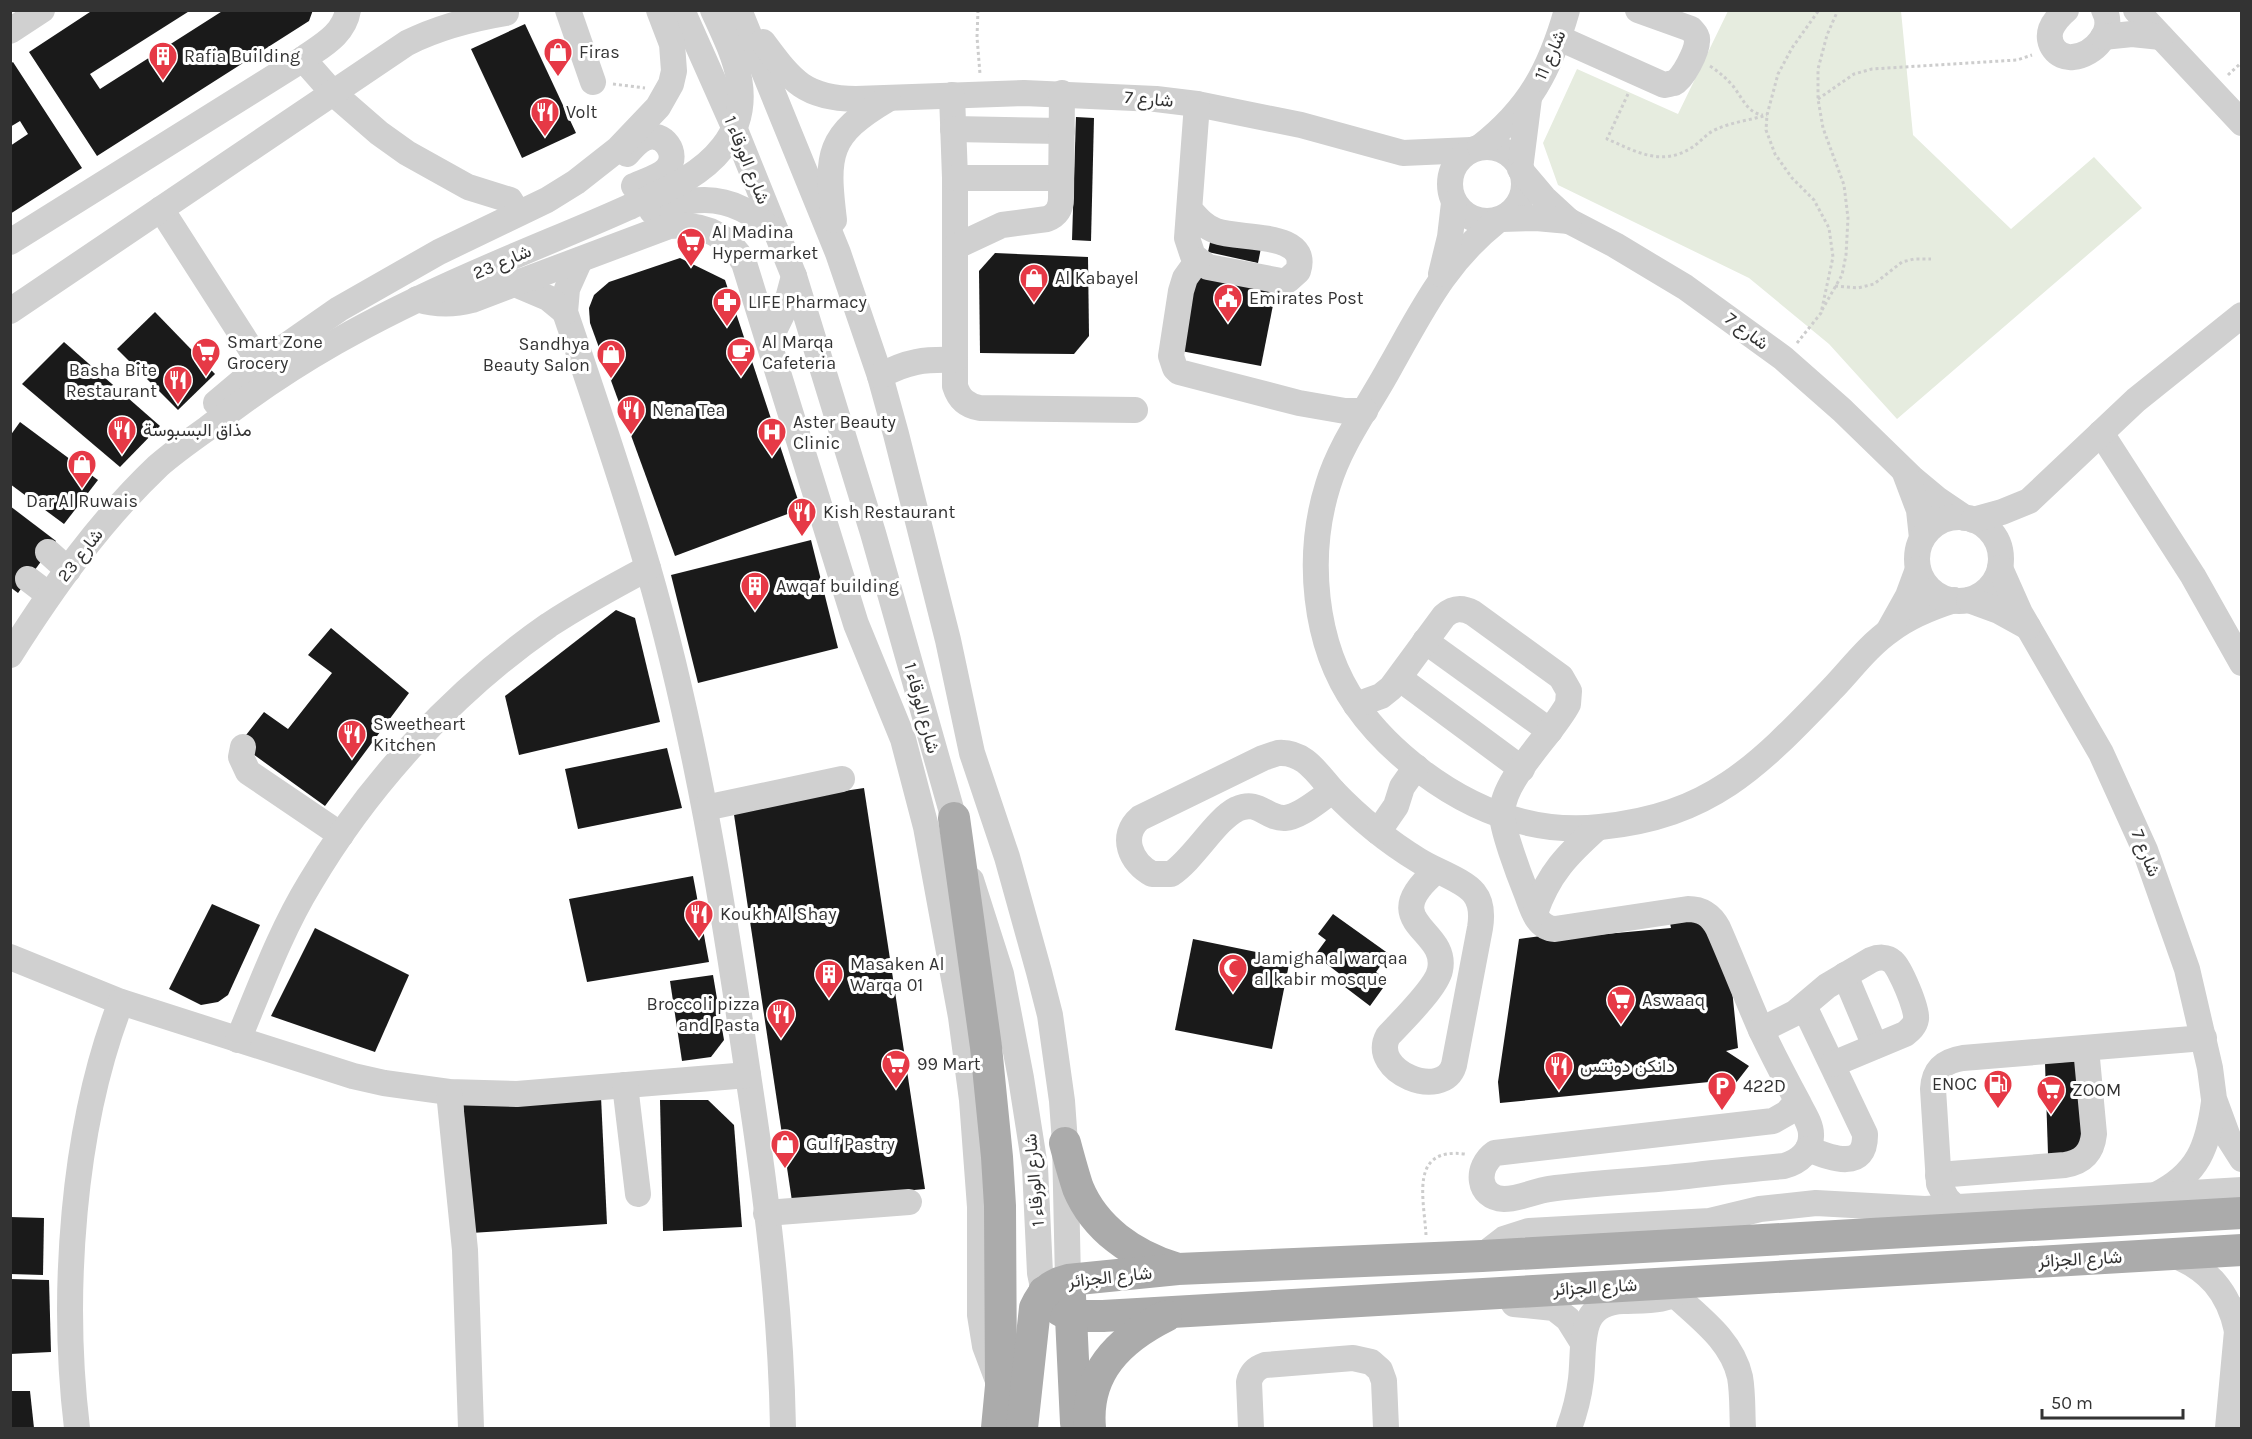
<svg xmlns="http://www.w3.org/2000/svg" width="2252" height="1439" viewBox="0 0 2252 1439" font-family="Karla,Vazirmatn,sans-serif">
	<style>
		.green { fill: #e6ecdf }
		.building { fill: #1a1a1a }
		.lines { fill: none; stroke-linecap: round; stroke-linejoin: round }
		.path { stroke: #cdcdcd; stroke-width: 3; stroke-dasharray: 3 3; stroke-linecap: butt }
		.minor { stroke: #d0d0d0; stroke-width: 26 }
		.major { stroke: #ababab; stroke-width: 32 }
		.labels { text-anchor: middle; stroke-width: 6; stroke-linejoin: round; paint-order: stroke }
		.poi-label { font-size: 18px; fill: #333; stroke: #fff; text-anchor: start }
		.street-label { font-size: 18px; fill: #333; stroke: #fff }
	</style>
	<rect width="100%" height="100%" fill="#fff"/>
	<polygon class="green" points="1728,11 1901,11 1913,135 2011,229 2094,157 2142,208 1897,419 1829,344 1749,278 1558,185 1543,143 1577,69 1678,114"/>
	<g class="building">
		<polygon points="93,10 191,10 90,74 100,89 224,10 313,10 309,21 97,156 29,52"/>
		<polygon points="525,24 576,133 522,158 471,49"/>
		<polygon points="13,62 82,168 10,214 10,146 28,134 20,121 10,127 10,64"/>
		<polygon points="1076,117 1094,118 1091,241 1072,240"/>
		<polygon points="1211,238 1261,248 1258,263 1208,252"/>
		<polygon points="995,253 1088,257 1089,336 1074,354 980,353 979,271"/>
		<polygon points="680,258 725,280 801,509 675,556 590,323 589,308 594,295 609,282"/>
		<polygon points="1195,274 1260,286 1275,295 1261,366 1181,351"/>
		<polygon points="155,312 215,374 178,410 117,349"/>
		<polygon points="64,342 160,426 120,467 22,384"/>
		<polygon points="20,422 98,480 64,524 10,484 10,436"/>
		<polygon points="10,506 56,541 18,593 10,587"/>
		<polygon points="811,540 838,648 698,683 671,575"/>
		<polygon points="616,610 635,618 660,722 519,755 505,696"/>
		<polygon points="331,628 409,693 325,806 239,744 264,712 288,729 332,673 308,655"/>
		<polygon points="667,748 682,808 578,829 565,769"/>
		<polygon points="864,788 925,1189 792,1201 733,808"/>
		<polygon points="693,876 709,962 587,982 569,899"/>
		<polygon points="212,904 260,925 228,995 218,1002 201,1005 169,989"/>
		<polygon points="1333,914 1389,954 1376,972 1388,981 1370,1006 1341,984 1345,978 1315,955 1326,940 1318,934"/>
		<polygon points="1712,919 1729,960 1738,1048 1726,1051 1749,1066 1728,1093 1712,1093 1709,1082 1500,1103 1498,1082 1519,939 1572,932 1573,937 1671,928 1670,923"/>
		<polygon points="315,928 409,975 375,1052 271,1016"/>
		<polygon points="1193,939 1290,959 1272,1049 1175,1030"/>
		<polygon points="713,975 724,1040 711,1057 682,1061 670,981"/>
		<polygon points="2084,1061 2087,1152 2048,1154 2045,1063"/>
		<polygon points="601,1097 607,1224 471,1233 463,1099"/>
		<polygon points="660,1100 708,1100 734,1125 742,1227 663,1231"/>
		<polygon points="10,1217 44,1218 43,1275 10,1274"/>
		<polygon points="10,1279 49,1280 51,1352 10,1354"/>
		<polygon points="10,1391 30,1391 34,1428 10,1428"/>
	</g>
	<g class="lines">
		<g class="path">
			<polyline points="978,10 977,37 980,74"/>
			<path d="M1710,66c9,6 16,12 23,20 9,11 14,27 30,29"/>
			<polyline points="2228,75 2242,62"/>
			<polyline points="613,84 645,88"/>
			<path d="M1628,94l-21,45c28,12 54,28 84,9 9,-5 15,-15 26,-19 15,-7 34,-9 50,-14"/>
			<polyline points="1818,99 1854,74 1872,69 2017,60 2032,55"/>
			<polyline points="1835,286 1858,288 1874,284 1902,262 1914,259 1931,259"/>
			<polyline points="1822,310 1842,275 1846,255 1848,218 1844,185 1823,128 1818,99 1818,69 1827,35 1838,10"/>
			<polyline points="1797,343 1821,313 1833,257 1829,228 1814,200 1792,178 1775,154 1766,130 1767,115 1778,74 1792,48 1819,10"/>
			<path d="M1426,1235c-2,-37 -17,-88 39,-81"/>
		</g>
		<g class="minor">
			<polyline points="568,10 593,82"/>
			<polyline points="682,10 734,127 794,276 873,533 959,837"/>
			<polyline points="739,10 838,253 880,376 896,434 948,640 972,753 1007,857 1039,972 1050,1015 1062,1101 1065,1143 1068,1280"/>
			<path d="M2066,10c-6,5 -12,12 -15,19 -5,14 6,30 22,28 21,-2 43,-26 31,-47"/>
			<polyline points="2136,10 2242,123"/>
			<polyline points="10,31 42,10"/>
			<polyline points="2103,37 2132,34 2161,37"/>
			<path d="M1559,38l105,47c1,0 9,-2 10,-2 9,-4 23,-32 23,-42 1,-5 -3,-8 -6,-12l-53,-19"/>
			<path d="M763,42c29,39 41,56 93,57l168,-6 132,6 41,5 104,21 102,28 68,-3"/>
			<polyline points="303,59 333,93 379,133 407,153 468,187 510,200 518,213"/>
			<path d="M952,95l3,83v208c4,13 12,20 25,22l155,2"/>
			<polyline points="953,129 1062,131"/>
			<circle cx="1487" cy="184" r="37"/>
			<path d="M1480,147c49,-38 70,-77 87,-137"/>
			<path d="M627,154c5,-6 11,-13 18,-16 18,-8 35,16 22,31 -7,8 -23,12 -33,17"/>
			<polyline points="1520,169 1529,98"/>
			<polyline points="1522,172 1544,198 1569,221 1615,245 1685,287 1783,358 1842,410 1913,479 1937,499 1965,518"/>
			<polyline points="955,178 1061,178"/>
			<polyline points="161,209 261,365"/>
			<path d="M652,211c31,-10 59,-18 90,-2 13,6 23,16 35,24"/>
			<path d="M1191,211c7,8 14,16 25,20 25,9 95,0 82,40l-10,9 -7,1 -73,-14 -15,-11 -6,-18 10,-134"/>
			<polyline points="1502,219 1536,218 1569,221"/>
			<path d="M834,220c-8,-66 -7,-85 54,-121"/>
			<path d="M1498,220c-54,43 -75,89 -108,147 -21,39 -49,75 -62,118 -22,70 -15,159 28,220 18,26 41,48 66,67 52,39 112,62 178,55 112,-11 159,-62 233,-139 18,-19 36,-43 58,-58 18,-14 41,-23 63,-30"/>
			<path d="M10,242l293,-183c18,-13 41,-24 45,-49"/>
			<path d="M955,247l47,-22 45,-6c10,-4 14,-11 14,-21l1,-105"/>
			<path d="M580,260l-13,29 -2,23c29,85 58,170 83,256 48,166 75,336 100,507 18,117 33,235 35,353"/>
			<polyline points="1198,260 1185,278 1181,291 1171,356 1175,368 1179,372 1299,403 1345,411 1365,411"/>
			<polyline points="1441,274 1450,237 1454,203"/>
			<polyline points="515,284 548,298 565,312"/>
			<path d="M417,299c19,6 36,6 55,1l197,-74c33,-3 59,8 75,37l112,361 47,115 23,88 35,190 11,83 8,107v108l5,31 12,32"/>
			<path d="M10,311l397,-268c32,-16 63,-24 99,-30"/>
			<polyline points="769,341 786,306 794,276"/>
			<path d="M880,376c27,-15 45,-17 75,-16"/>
			<polyline points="216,403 273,355 339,309 439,252 547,200 576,182 618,149 658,107 671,84 674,71 672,44 659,10"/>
			<polyline points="2101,433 2193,576 2242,663"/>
			<polyline points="1905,473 1919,510 1922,538"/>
			<circle cx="1959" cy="559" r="42"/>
			<polyline points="1973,520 2002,512 2029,501 2136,400 2242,315"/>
			<polyline points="48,552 68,570"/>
			<polyline points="2000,568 2020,613 2101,753 2145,850 2187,969 2210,1068 2214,1099 2228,1137 2242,1159"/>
			<polyline points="28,579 49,595"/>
			<polyline points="1969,600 1999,611 2028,627"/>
			<polyline points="1889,630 1908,596 1918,569"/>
			<polyline points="1425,641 1550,731"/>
			<path d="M10,655c43,-68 90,-134 148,-189 16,-14 33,-26 50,-38 85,-67 167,-111 265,-154 51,-23 103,-43 154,-66 34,-16 72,-30 96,-61 35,-45 11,-92 -10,-137"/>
			<polyline points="1399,678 1522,769"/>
			<path d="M1356,705l25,-9 10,-8 53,-72c9,-8 18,-9 29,-3l88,64 8,14 -1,13c-16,31 -65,74 -66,109 -1,14 18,64 24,79 6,15 10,36 29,37l133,-20c14,0 23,6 30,19 15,34 28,68 43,102 12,25 25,50 38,74 4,9 12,20 12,30 1,17 -12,28 -27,32 -32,3 -65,6 -97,10 -46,5 -92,7 -138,13 -14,2 -30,10 -45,10 -27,-1 -29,-32 -9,-46l278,-32 14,-8 10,-12"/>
			<polyline points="243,747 241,757 248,772 341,835"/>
			<path d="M1278,753c26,-2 39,20 55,38 -14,8 -32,26 -48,27 -19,1 -26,-19 -48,-9 -22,11 -43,50 -66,65h-19c-21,-11 -33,-38 -12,-56l123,-60z"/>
			<path d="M1333,791c25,26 54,50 85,69 15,10 46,20 56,33 8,10 8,23 6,35l-26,137c-11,37 -85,6 -66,-29 13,-14 49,-49 52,-66 9,-42 -66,-46 -4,-99"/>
			<polyline points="705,808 842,779"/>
			<polyline points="1378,832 1396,806 1402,787 1416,767"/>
			<polyline points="971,880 1001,974 1021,1078 1035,1167 1040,1273 1044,1292"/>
			<path d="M1535,913c13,-39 33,-59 62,-85"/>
			<polyline points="10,957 121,1002 353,1076 384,1083 449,1092 517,1094 748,1075"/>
			<polyline points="1845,975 1875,1046"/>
			<path d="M1804,1006l61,128c1,39 -36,23 -57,15"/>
			<path d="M1761,1030l34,-17 32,-27 44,-26c7,-3 16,-4 22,2 7,6 25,48 23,57 -1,7 -6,11 -11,15l-72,30"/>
			<path d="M238,1040c22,-52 42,-108 72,-157 59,-100 144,-192 239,-258 32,-21 65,-39 99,-57"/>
			<polyline points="625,1085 638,1194"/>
			<polyline points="449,1092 465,1250 471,1428"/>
			<path d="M1938,1175l127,-10c18,-3 27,-12 29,-31l-8,-86"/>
			<path d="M2156,1195c42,-21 52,-48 58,-93"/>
			<path d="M1955,1207l-8,-8 -8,-15 -6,-95c1,-20 11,-28 30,-31l241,-20"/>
			<polyline points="766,1213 909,1202"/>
			<path d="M2171,1254c37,14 58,38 66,77"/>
			<polyline points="1482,1256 1504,1239 1529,1231 1710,1221 1760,1209 1816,1203 1925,1209 2242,1190"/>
			<path d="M1675,1295c26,24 57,46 65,82 3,17 2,35 3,51"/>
			<polyline points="1514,1304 1554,1308 1568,1319 1583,1343"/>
			<path d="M77,1428c-16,-133 -5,-301 44,-426"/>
			<path d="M1251,1428l-2,-46c2,-9 7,-14 16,-17l88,-7 18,4 9,8 4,11 2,47"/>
			<path d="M1569,1428c6,-16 10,-32 12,-49 4,-35 -5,-76 42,-78 23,-1 44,1 63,-13"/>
			<polyline points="2228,1428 2237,1331 2242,1310"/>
		</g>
		<g class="major">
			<polyline points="954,818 986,1047 997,1157 1000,1206 1001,1386 997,1428"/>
			<path d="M1065,1143c4,15 8,30 13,45 17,41 55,67 97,80"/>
			<path d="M1044,1292c15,27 32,24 59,24l1139,-66"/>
			<polyline points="1070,1296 1076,1423"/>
			<path d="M1022,1428l13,-120c7,-15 16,-24 33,-28l110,-11 304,-13 760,-43"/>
			<path d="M1090,1428c-5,-56 30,-89 76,-112"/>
		</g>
	</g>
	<defs>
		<g id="shop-pin" transform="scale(1.5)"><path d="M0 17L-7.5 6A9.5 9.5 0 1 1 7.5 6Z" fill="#e63946" stroke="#fff"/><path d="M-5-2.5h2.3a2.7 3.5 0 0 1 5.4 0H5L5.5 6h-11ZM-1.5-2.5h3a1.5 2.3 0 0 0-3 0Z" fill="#fff"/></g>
		<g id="building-pin" transform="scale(1.5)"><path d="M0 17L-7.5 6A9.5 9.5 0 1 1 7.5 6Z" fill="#e63946" stroke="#fff"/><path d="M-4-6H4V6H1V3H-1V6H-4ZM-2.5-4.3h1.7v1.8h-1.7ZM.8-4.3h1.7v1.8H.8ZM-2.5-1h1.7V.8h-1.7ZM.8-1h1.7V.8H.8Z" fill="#fff"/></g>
		<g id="restaurant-pin" transform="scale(1.5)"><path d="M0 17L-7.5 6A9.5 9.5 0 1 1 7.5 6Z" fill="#e63946" stroke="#fff"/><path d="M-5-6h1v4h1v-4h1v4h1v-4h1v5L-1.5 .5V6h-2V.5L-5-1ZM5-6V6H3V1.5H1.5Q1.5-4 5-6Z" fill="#fff"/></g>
		<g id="supermarket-pin" transform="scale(1.5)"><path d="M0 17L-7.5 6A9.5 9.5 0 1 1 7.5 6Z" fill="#e63946" stroke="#fff"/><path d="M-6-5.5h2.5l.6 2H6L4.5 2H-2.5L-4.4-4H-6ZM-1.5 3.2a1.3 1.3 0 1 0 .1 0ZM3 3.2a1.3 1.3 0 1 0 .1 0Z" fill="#fff"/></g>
		<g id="civic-pin" transform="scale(1.5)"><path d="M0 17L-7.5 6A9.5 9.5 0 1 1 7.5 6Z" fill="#e63946" stroke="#fff"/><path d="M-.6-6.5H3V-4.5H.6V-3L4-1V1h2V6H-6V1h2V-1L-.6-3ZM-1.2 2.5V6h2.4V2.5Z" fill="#fff"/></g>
		<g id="pharmacy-pin" transform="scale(1.5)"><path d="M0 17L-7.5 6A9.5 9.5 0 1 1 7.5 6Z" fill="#e63946" stroke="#fff"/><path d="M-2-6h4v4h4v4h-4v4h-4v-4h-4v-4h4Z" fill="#fff"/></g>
		<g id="cafe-pin" transform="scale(1.5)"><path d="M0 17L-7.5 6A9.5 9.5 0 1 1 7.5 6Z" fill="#e63946" stroke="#fff"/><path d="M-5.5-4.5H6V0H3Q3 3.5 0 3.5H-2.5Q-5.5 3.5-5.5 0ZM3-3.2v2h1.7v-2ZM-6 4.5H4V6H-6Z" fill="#fff"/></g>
		<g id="hospital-pin" transform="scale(1.5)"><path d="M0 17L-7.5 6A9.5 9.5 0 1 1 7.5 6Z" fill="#e63946" stroke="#fff"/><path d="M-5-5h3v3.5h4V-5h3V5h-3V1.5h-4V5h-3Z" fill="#fff"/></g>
		<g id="mosque-pin" transform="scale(1.5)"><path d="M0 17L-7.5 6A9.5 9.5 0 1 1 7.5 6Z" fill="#e63946" stroke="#fff"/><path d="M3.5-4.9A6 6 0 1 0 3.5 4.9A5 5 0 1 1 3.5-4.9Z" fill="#fff"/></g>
		<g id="fuel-pin" transform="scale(1.5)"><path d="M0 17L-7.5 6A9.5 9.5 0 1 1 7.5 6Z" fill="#e63946" stroke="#fff"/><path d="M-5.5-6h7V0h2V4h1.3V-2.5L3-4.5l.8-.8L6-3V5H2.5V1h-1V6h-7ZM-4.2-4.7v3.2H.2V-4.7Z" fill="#fff"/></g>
		<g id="parking-pin" transform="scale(1.5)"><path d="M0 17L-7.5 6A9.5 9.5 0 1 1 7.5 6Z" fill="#e63946" stroke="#fff"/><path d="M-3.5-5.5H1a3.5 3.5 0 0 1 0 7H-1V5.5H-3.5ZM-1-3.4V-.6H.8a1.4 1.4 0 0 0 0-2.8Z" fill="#fff"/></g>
	</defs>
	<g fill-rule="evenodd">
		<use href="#shop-pin" x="558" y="52"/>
		<use href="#building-pin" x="163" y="56"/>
		<use href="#restaurant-pin" x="545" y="112"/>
		<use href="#supermarket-pin" x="691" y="242"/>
		<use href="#shop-pin" x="1034" y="278"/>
		<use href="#civic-pin" x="1228" y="298"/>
		<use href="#pharmacy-pin" x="727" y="302"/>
		<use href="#supermarket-pin" x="206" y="352"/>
		<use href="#cafe-pin" x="741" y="352"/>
		<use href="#shop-pin" x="611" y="354"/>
		<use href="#restaurant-pin" x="178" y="380"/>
		<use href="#restaurant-pin" x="631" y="410"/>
		<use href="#restaurant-pin" x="122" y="430"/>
		<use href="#hospital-pin" x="772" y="432"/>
		<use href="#shop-pin" x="82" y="464"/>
		<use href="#restaurant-pin" x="802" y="512"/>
		<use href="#building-pin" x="755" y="586"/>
		<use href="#restaurant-pin" x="352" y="734"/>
		<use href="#restaurant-pin" x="699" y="914"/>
		<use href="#mosque-pin" x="1233" y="968"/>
		<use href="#building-pin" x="829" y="974"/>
		<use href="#supermarket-pin" x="1621" y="1000"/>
		<use href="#restaurant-pin" x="781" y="1014"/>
		<use href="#supermarket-pin" x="896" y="1064"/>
		<use href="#restaurant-pin" x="1559" y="1066"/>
		<use href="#fuel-pin" x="1998" y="1084"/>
		<use href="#parking-pin" x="1722" y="1086"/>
		<use href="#supermarket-pin" x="2051" y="1090"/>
		<use href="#shop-pin" x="785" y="1144"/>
	</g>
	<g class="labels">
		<g class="poi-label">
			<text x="579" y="58">Firas</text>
			<text x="184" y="62">Rafia Building</text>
			<text x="566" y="118">Volt</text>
			<text x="712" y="238">Al Madina<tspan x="712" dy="21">Hypermarket</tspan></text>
			<text x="1055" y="284">Al Kabayel</text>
			<text x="1249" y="304">Emirates Post</text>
			<text x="748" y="308">LIFE Pharmacy</text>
			<text x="227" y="348">Smart Zone<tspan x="227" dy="21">Grocery</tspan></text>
			<text x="762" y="348">Al Marqa<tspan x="762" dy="21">Cafeteria</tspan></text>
			<text x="590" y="350" text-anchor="end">Sandhya<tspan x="590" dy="21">Beauty Salon</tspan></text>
			<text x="157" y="376" text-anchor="end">Basha Bite<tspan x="157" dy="21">Restaurant</tspan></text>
			<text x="652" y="416">Nena Tea</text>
			<text x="793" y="428">Aster Beauty<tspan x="793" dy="21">Clinic</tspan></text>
			<text x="143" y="436">مذاق البسبوسة</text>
			<text x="82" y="507" text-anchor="middle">Dar Al Ruwais</text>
			<text x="823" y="518">Kish Restaurant</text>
			<text x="776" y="592">Awqaf building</text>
			<text x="373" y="730">Sweetheart<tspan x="373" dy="21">Kitchen</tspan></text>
			<text x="720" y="920">Koukh Al Shay</text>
			<text x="1254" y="964">Jamigha al warqaa<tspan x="1254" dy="21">al kabir mosque</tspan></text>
			<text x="850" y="970">Masaken Al<tspan x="850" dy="21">Warqa 01</tspan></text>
			<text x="1642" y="1006">Aswaaq</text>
			<text x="760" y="1010" text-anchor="end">Broccoli pizza<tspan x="760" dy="21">and Pasta</tspan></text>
			<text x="917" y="1070">99 Mart</text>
			<text x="1580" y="1072">دانكن دونتس</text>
			<text x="1977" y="1090" text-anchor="end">ENOC</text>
			<text x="1743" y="1092">422D</text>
			<text x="2072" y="1096">ZOOM</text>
			<text x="806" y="1150">Gulf Pastry</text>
		</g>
		<g class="street-label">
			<text transform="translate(1550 55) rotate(-66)" y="6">شارع 11</text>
			<text transform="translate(1149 99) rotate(5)" y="6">شارع 7</text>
			<text transform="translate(747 160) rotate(68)" y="6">شارع الورقاء 1</text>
			<text transform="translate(502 262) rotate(-23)" y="6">شارع 23</text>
			<text transform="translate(1747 331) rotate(37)" y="6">شارع 7</text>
			<text transform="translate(80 555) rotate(-52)" y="6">شارع 23</text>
			<text transform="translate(922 708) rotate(75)" y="6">شارع الورقاء 1</text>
			<text transform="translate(2146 853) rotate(68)" y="6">شارع 7</text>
			<text transform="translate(1034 1180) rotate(-95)" y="6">شارع الورقاء 1</text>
			<text transform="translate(2080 1259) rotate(-3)" y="6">شارع الجزائر</text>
			<text transform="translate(1110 1277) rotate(-6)" y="6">شارع الجزائر</text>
			<text transform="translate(1595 1287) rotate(-3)" y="6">شارع الجزائر</text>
		</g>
	</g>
	<rect width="2252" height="1439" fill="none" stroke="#333333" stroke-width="24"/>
	<path d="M2042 1409v9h141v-9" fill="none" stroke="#333333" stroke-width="3"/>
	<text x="2051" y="1409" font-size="18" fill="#333333" stroke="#ffffff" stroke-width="4.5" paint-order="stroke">50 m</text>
</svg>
